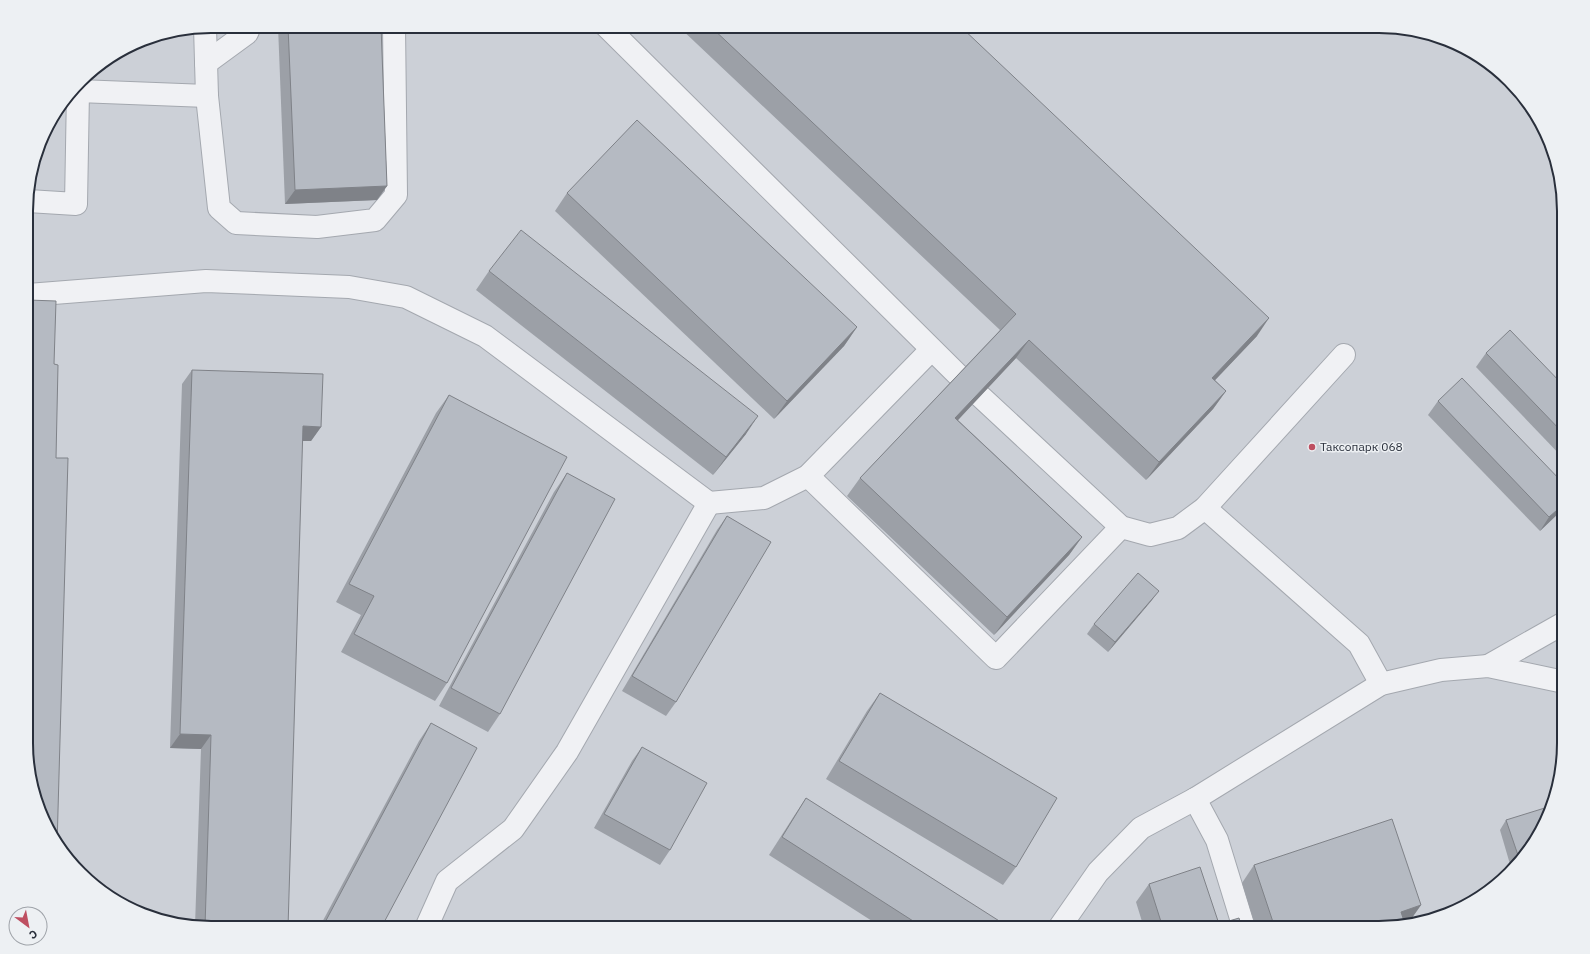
<svg xmlns="http://www.w3.org/2000/svg" width="1590" height="954" viewBox="0 0 1590 954" font-family="'IBM Plex Sans',sans-serif">
	<style>
		.built { fill: #ccd0d7 }
		.lines { fill: none; stroke-linecap: round; stroke-linejoin: round }
		.minor-casing { stroke: #a4a8af; stroke-width: 24 }
		.minor { stroke: #f0f1f4; stroke-width: 22 }
		.wall { fill: #9ca0a7 }
		.shaded-wall { fill: #7f8288 }
		.building { fill: #b5bac2; stroke: #7f8288 }
		.poi-dot { fill: #be4f61; stroke: #edf0f3; stroke-width: 1.5 }
		.labels { text-anchor: middle; stroke-width: 3; stroke-linejoin: round; paint-order: stroke }
		.poi-label { font-size: 12px; fill: #292f3b; stroke: #edf0f3; text-anchor: start }
		.rim { fill: none; stroke: #292f3b; stroke-width: 2 }
	</style>
	<rect width="100%" height="100%" fill="#dee1e6"/>
	<polygon class="built" points="211,26 1380,26 1427,32 1472,51 1533,108 1554,151 1564,198 1564,755 1539,836 1510,874 1472,903 1391,928 210,928 163,922 118,903 57,846 28,767 28,187 45,129 89,72 140,40"/>
	<g class="lines">
		<g class="minor-casing">
			<g id="minor">
				<polyline points="606,26 960,377"/>
				<polyline points="205,27 207,96 219,208 236,223 317,227 375,220 396,195 394,26"/>
				<polyline points="206,63 247,33 250,26"/>
				<polyline points="28,201 76,204 78,91 207,96"/>
				<polyline points="28,295 206,281 349,287 406,297 485,336 709,503 567,752 513,829 447,881 426,928"/>
				<polyline points="980,396 1121,527 1150,535 1178,528 1205,508 1344,355"/>
				<polyline points="808,476 996,658 1121,527"/>
				<polyline points="709,503 764,498 808,476 931,350"/>
				<polyline points="1205,508 1359,644 1381,684"/>
				<polyline points="1488,666 1564,623"/>
				<polyline points="1195,799 1217,840 1244,928"/>
				<polyline points="1059,928 1098,872 1141,828 1195,799 1381,684 1441,670 1488,666 1564,682"/>
			</g>
		</g>
		<use href="#minor" class="minor"/>
	</g>
	<g class="wall">
		<polygon points="278,26 381,26 387,186 377,200 285,204"/>
		<polygon points="678,26 960,26 1257,336 1215,380 1226,391 1213,409 1146,480 1016,358 958,420 1082,537 1069,555 994,635 847,496 860,478 1000,330"/>
		<polygon points="567,193 857,327 844,346 774,419 555,211"/>
		<polygon points="489,271 746,434 713,475 476,290"/>
		<polygon points="1486,353 1564,386 1564,459 1476,367"/>
		<polygon points="192,370 321,427 311,441 303,441 210,928 195,926 201,749 170,748 182,384"/>
		<polygon points="449,395 447,683 435,701 341,652 361,615 336,602 436,413"/>
		<polygon points="1438,401 1564,508 1540,531 1428,415"/>
		<polygon points="567,473 500,714 488,732 439,706 554,492"/>
		<polygon points="727,516 676,702 666,716 622,691 717,530"/>
		<polygon points="1152,600 1108,652 1087,634 1094,624"/>
		<polygon points="880,693 1016,867 1003,885 826,779 867,711"/>
		<polygon points="431,723 381,928 319,928 419,741"/>
		<polygon points="642,747 670,850 660,865 594,828 632,761"/>
		<polygon points="806,798 1001,928 883,928 769,855 794,816"/>
		<polygon points="1506,820 1539,836 1512,871 1500,830"/>
		<polygon points="1254,865 1421,905 1409,922 1391,928 1256,928 1242,883"/>
		<polygon points="1149,884 1219,924 1242,928 1144,928 1136,902"/>
	</g>
	<g class="shaded-wall">
		<polygon points="387,186 377,200 285,204 295,190"/>
		<polygon points="1269,318 1257,336 1200,396 1212,378"/>
		<polygon points="857,327 844,346 774,419 787,401"/>
		<polygon points="1029,340 1016,358 943,436 955,418"/>
		<polygon points="1226,391 1213,409 1146,480 1159,462"/>
		<polygon points="758,416 746,434 713,475 726,457"/>
		<polygon points="303,426 321,427 311,441 293,441"/>
		<polygon points="1564,504 1563,509 1540,531 1549,517"/>
		<polygon points="1082,537 1069,555 994,635 1007,617"/>
		<polygon points="1159,591 1152,600 1108,652 1115,642"/>
		<polygon points="180,734 211,735 201,749 170,748"/>
		<polygon points="1421,905 1409,922 1391,928 1401,912"/>
	</g>
	<g class="building">
		<polygon points="288,26 381,26 387,186 295,190"/>
		<polygon points="710,26 960,26 1269,318 1212,378 1226,391 1159,462 1029,340 955,418 1082,537 1007,617 860,478 1016,314"/>
		<polygon points="637,120 857,327 787,401 567,193"/>
		<polygon points="521,230 758,416 726,457 489,271"/>
		<polygon points="28,300 56,301 54,364 58,365 56,458 68,458 57,846 28,767"/>
		<polygon points="1510,330 1564,386 1564,434 1486,353"/>
		<polygon points="192,370 323,374 321,427 303,426 288,928 210,928 205,927 211,735 180,734"/>
		<polygon points="1462,378 1564,484 1564,504 1549,517 1438,401"/>
		<polygon points="449,395 567,457 447,683 354,634 374,596 349,584"/>
		<polygon points="567,473 615,499 500,714 451,688"/>
		<polygon points="727,516 771,542 676,702 632,676"/>
		<polygon points="1138,573 1159,591 1115,642 1094,624"/>
		<polygon points="880,693 1057,798 1016,867 839,761"/>
		<polygon points="431,723 477,748 381,928 322,928"/>
		<polygon points="642,747 707,783 670,850 604,814"/>
		<polygon points="806,798 1004,924 1001,928 924,928 782,837"/>
		<polygon points="1548,807 1539,836 1520,861 1506,820"/>
		<polygon points="1392,819 1421,905 1401,912 1405,924 1391,928 1275,928 1254,865"/>
		<polygon points="1200,867 1219,924 1239,918 1242,928 1163,928 1149,884"/>
	</g>
	<circle class="poi-dot" cx="1312" cy="447" r="4"/>
	<g class="labels">
		<g class="poi-label">
			<text x="1320" y="451">Таксопарк 068</text>
		</g>
	</g>
	<path d="M0 0H1590V954H0ZM211 33H1379A178 178 0 0 1 1557 211V743A178 178 0 0 1 1379 921H211A178 178 0 0 1 33 743V211A178 178 0 0 1 211 33Z" fill="#edf0f3" fill-rule="evenodd"/>
	<path class="rim" d="M211 33H1379A178 178 0 0 1 1557 211V743A178 178 0 0 1 1379 921H211A178 178 0 0 1 33 743V211A178 178 0 0 1 211 33Z"/>
	<g transform="translate(28 926) rotate(148)"><circle r="19" fill="#edf0f3" stroke="#9fa3a9"/>
	<path d="M0-3L7 15L0 10L-7 15Z" fill="#be4f61"/>
	<text y="-6" font-size="11" font-weight="bold" text-anchor="middle" fill="#292f3b">С</text>
	</g>
</svg>
